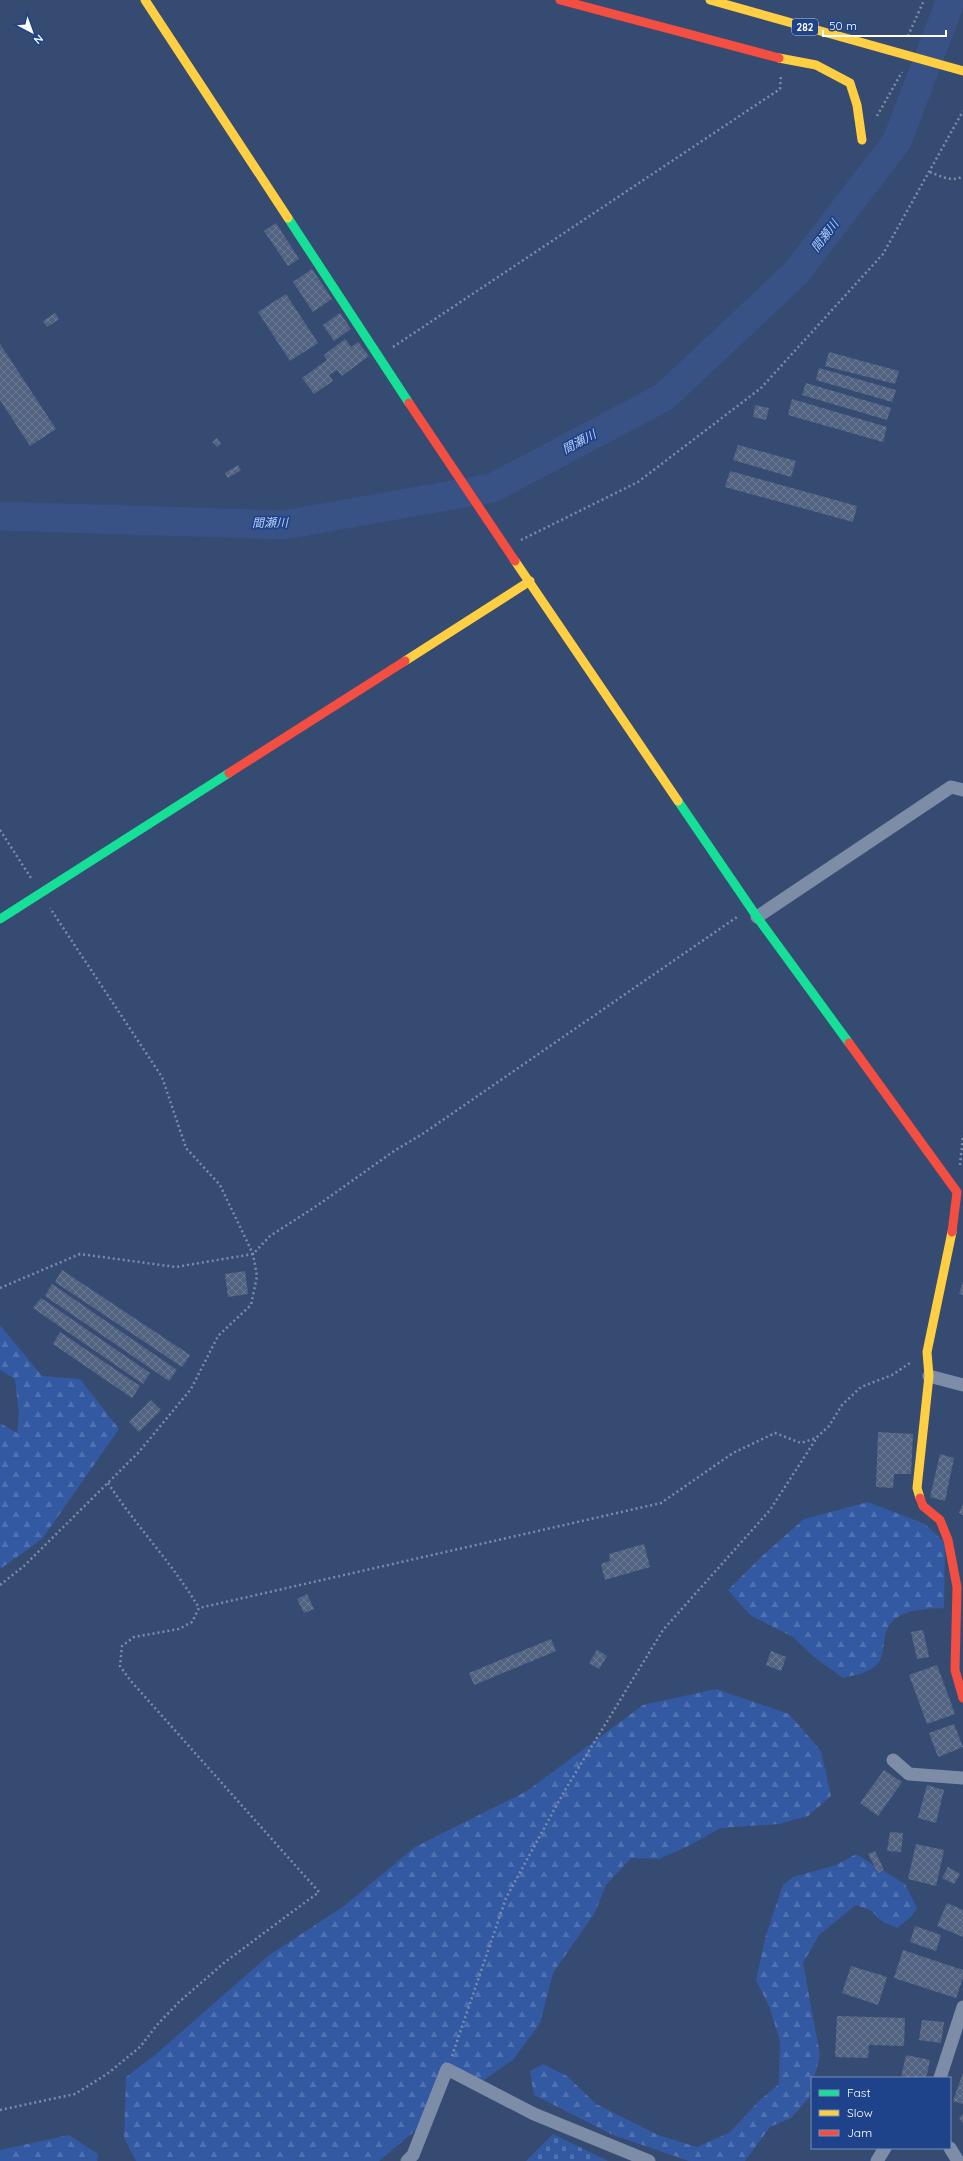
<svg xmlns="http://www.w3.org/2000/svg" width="963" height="2161" viewBox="0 0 963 2161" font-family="Quicksand,'Noto Sans JP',sans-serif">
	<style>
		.forest { fill: url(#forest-firs) }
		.cemetery { fill: url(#cemetery-stones) }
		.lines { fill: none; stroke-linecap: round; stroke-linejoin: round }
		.river { stroke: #385286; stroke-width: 29 }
		.building { fill: url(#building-cross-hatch) }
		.path { stroke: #7d8ca7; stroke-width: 2.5; stroke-dasharray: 2 3; stroke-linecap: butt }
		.street { stroke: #7d8ca7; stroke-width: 13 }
		.fast { stroke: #16e098; stroke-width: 9 }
		.slow { stroke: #ffcf43; stroke-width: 9 }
		.jam { stroke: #f24e42; stroke-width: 9 }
		.labels { text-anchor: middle; stroke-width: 3.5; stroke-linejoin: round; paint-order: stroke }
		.shield { fill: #1e438b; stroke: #bcc7dc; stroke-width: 1 }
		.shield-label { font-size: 10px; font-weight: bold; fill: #fff }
		.water-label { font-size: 12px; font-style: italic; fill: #b6ccf3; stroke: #1e438b }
	</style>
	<defs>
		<pattern id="forest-firs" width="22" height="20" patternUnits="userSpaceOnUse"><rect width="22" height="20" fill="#3259a2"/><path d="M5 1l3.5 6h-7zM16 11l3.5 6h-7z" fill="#5172b0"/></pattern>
		<pattern id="cemetery-stones" width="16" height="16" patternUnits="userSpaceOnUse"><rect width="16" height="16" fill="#3259a2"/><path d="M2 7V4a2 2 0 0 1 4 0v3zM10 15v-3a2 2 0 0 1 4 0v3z" fill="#5172b0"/></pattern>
		<pattern id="building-cross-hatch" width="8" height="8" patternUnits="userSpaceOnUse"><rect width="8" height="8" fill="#526382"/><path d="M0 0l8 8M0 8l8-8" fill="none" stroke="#6c7a95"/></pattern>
	</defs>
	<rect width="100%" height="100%" fill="#364b72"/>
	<g class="forest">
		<polygon points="0,1325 42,1376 80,1379 119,1429 42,1539 0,1569 0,1423 17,1433 19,1414 15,1379 0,1370"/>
		<path d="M868,1502l57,22 20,19 -1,65c-20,1 -51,1 -58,24 -3,9 -2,20 -6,28 -6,12 -25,15 -37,18l-29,-21 -21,-20 -43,-22 -22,-25 33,-33 43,-38z"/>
		<polygon points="716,1689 789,1714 821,1751 831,1796 808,1816 779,1824 721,1828 686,1847 659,1859 631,1858 606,1885 594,1914 553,1973 540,2023 513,2060 478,2084 461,2074 437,2082 416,2130 379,2161 136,2161 124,2138 126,2077 155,2055 268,1956 344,1906 415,1847 527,1791 643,1705"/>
		<polygon points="856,1854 905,1884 917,1908 911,1917 897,1928 880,1920 872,1911 856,1905 819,1935 803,1963 820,2055 814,2078 812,2078 809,2098 791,2118 770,2127 745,2161 689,2161 613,2135 534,2095 530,2071 543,2064 567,2076 596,2104 658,2135 697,2147 729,2133 759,2101 779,2084 780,2041 769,2006 756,1980 766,1935 783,1885 793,1877 836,1865"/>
		<polygon points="69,2135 98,2154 97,2161 0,2161 0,2150"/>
	</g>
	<polygon class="cemetery" points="553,2134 608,2161 526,2161"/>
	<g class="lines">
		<polyline class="river" points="0,516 284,525 492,488 664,397 796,273 897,141 951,0"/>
	</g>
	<g class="building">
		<polygon points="276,223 299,259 288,266 264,231"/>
		<polygon points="312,269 332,299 313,312 293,282"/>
		<polygon points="286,294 318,343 290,361 258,312"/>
		<polygon points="55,313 59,319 47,327 43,321"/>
		<polygon points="340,313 351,329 334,341 323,325"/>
		<polygon points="345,339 351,347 358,342 369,356 342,376 337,370 329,375 333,381 314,394 302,378 327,360 324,355"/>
		<polygon points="0,344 56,429 30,446 0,400"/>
		<polygon points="829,352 899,371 895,384 825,366"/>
		<polygon points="819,368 896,390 892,402 816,380"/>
		<polygon points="806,383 891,408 887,420 802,395"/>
		<polygon points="792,399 887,427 883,442 788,415"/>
		<polygon points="755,405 769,408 766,420 753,417"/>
		<polygon points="217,438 221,443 217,447 212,442"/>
		<polygon points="738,445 796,461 791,477 733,460"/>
		<polygon points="238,465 241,470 228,478 225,473"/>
		<polygon points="730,471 857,506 853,522 725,487"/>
		<polygon points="62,1270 190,1355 182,1367 55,1282"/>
		<polygon points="245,1271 248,1294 228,1297 225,1274"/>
		<polygon points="963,1282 963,1295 959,1294"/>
		<polygon points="52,1284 177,1370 169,1381 45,1296"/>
		<polygon points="41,1298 150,1373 143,1384 33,1308"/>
		<polygon points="60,1332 140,1386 132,1398 53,1344"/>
		<polygon points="151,1400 161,1410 139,1432 129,1422"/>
		<polygon points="878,1432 913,1434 911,1474 894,1474 893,1488 876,1487"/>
		<polygon points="940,1454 954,1458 945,1501 930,1497"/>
		<polygon points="963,1504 963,1515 959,1513"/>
		<polygon points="644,1544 650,1567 605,1580 601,1564 610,1561 609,1554"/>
		<polygon points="307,1594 314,1609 304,1613 297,1599"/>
		<polygon points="923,1630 929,1657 917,1659 911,1632"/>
		<polygon points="551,1639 556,1651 474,1685 469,1673"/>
		<polygon points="597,1650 607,1656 599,1669 589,1663"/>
		<polygon points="771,1651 786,1657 781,1671 766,1665"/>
		<polygon points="937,1665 955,1714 927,1724 909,1675"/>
		<polygon points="954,1724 963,1747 938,1757 929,1733"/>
		<polygon points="884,1770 902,1782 878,1816 860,1803"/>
		<polygon points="927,1785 944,1790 936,1823 918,1818"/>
		<polygon points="890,1832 903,1833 901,1852 887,1851"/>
		<polygon points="916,1844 944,1850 936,1886 908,1879"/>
		<polygon points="875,1851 884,1870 878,1873 868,1854"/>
		<polygon points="948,1867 960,1874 954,1884 942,1878"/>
		<polygon points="947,1903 963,1910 963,1937 937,1926"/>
		<polygon points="915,1926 941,1935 936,1951 910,1942"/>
		<polygon points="903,1950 963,1970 963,1978 956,1998 894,1978"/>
		<polygon points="851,1966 887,1977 878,2005 842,1993"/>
		<polygon points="837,2016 905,2018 904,2046 869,2045 868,2058 835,2057"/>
		<polygon points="922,2020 944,2022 941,2043 919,2040"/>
		<polygon points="906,2055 930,2060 926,2078 901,2078"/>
		<polygon points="963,2073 963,2104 953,2101"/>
		<polygon points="963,2114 963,2123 959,2118"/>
	</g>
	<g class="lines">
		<g class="path">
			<polyline points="908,36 924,0"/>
			<polyline points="877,116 902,72"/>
			<path d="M930,172c10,4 23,11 33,4"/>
			<polyline points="393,347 780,89 781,75"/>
			<polyline points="521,540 638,482 761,388 883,254 963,111"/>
			<polyline points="0,830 31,878"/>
			<polyline points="960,1165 963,1135"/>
			<polyline points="0,1288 80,1254 176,1267 253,1254 270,1236 318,1205 394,1151 424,1133 737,917"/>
			<path d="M108,1483c28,43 65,81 91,125"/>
			<polyline points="0,1585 24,1566 138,1453 191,1389 218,1336 251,1305 257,1276 253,1254 220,1185 186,1148 162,1077 50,908"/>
			<polyline points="452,2056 506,1898 565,1790 663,1630 770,1510 816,1439"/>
			<polyline points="0,2110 75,2094 107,2074 140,2047 157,2025 179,2002 225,1962 319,1892 130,1680 120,1666 122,1646 134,1637 179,1629 192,1622 199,1608 661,1503 733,1453 775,1433 801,1443 816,1438 829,1426 842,1405 861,1387 892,1375 910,1363"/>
		</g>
		<g class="street">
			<polyline points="757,917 951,787 963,790"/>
			<polyline points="929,1376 963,1385"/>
			<polyline points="893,1760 909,1774 963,1778"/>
			<polyline points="940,2078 963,2007"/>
			<polyline points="950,2148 958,2161"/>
			<polyline points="407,2161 413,2155 447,2069 534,2114 649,2161"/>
			<polyline points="877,2161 885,2148"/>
		</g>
		<g class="fast">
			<polyline points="288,218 409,403"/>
			<polyline points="678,801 757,917 849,1043"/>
			<polyline points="0,919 229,773"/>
		</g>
		<g class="slow">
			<polyline points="145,0 288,218"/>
			<polyline points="710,0 963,71"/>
			<polyline points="779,58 816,65 850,83 857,105 862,140"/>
			<polyline points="515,561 678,801"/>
			<polyline points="405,661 530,581"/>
			<polyline points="920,1498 917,1488 929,1376 927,1352 952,1232"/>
		</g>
		<g class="jam">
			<polyline points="560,0 779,58"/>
			<polyline points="409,403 515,561"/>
			<polyline points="229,773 405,661"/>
			<polyline points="849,1043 957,1192 952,1232"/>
			<polyline points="920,1498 923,1506 940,1520 948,1540 957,1587 955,1670 963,1698"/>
		</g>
	</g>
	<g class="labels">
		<rect class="shield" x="792" y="19" width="26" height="16" rx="3"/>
		<g class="shield-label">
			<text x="805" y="31">282</text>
		</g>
		<g class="water-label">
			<text transform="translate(825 236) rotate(-53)" y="4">間瀬川</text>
			<text transform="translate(579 442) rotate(-28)" y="4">間瀬川</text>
			<text transform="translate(270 523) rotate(-1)" y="4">間瀬川</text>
		</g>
	</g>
	<rect x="811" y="2077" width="140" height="72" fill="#1e438b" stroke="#788eb9"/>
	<rect x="819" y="2090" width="20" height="6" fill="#16e098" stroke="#788eb9"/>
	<text x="847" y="2097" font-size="12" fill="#ffffff">Fast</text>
	<rect x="819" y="2110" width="20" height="6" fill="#ffcf43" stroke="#788eb9"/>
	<text x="847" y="2117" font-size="12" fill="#ffffff">Slow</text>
	<rect x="819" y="2130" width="20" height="6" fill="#f24e42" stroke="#788eb9"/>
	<text x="847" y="2137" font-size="12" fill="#ffffff">Jam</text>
	<g transform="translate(32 32) rotate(139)" stroke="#1e438b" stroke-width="3" paint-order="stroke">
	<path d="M0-3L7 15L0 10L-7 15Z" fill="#ffffff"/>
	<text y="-6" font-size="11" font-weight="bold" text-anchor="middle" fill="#ffffff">N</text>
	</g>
	<path d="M823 30v6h123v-6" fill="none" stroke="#ffffff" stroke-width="2"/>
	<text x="829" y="30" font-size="12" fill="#ffffff" stroke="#1e438b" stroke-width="3" paint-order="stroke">50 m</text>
</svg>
